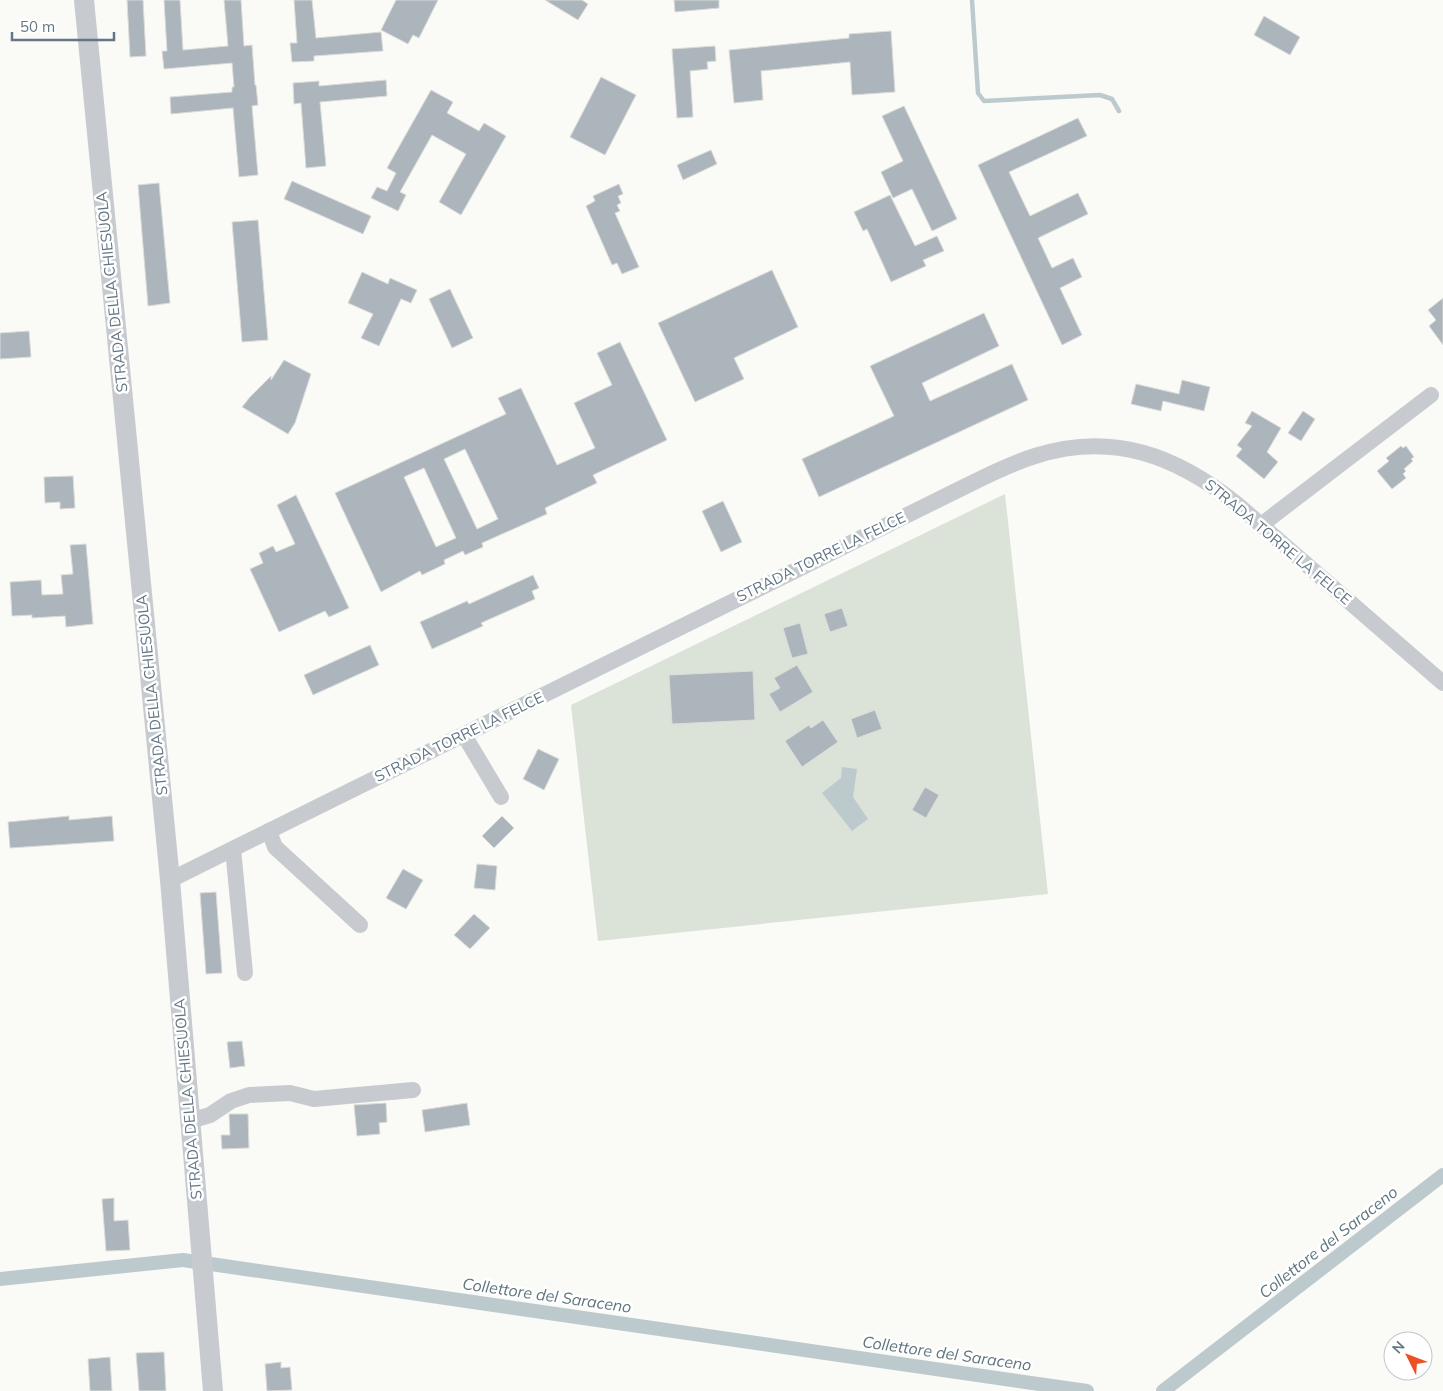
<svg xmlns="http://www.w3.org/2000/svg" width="1443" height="1391" viewBox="0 0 1443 1391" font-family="Mulish,sans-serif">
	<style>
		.green { fill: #dbe2d8 }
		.water { fill: #bdcacd }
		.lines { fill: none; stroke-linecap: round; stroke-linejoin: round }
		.stream { stroke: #bdcacd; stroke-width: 4.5 }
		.canal { stroke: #bdcacd; stroke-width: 14 }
		.building { fill: #abb5bb; stroke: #dcdcd9; fill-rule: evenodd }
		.minor { stroke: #c7cbcf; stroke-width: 16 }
		.tertiary { stroke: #c7cbcf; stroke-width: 20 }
		.labels { text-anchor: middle; stroke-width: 5; stroke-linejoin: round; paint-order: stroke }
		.street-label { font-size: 15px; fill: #637684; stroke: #fff }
		.water-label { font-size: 16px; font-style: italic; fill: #5e757d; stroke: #fff }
	</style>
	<rect width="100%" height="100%" fill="#fafaf7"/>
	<polygon class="green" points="1005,494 1048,894 598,941 571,705"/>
	<polygon class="water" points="842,767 857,769 853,797 868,819 852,831 822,793 841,778"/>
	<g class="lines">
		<polyline class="stream" points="972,0 978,93 984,101 1100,95 1112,99 1119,111"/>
		<g class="canal">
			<polyline points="0,1279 183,1260 1087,1391"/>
			<polyline points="1163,1391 1443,1175"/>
		</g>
	</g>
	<g class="building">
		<polygon points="127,0 143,0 146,56 130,57"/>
		<polygon points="164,0 180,0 183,50 228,46 224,0 241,0 244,46 252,45 255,85 256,85 258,105 252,106 258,175 239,177 233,108 171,114 170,97 232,92 232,87 234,87 232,63 164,69 162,51 167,51"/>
		<polygon points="294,0 312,0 316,38 381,32 383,51 314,56 314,61 292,62 290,43 297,43"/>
		<polygon points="396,0 438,0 419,38 413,35 408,44 381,30"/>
		<polygon points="545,0 582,0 588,4 578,20"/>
		<polygon points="674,0 719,0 719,8 675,12"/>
		<polygon points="1264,16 1300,37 1290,55 1254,35"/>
		<polygon points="891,31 895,92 852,95 850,62 761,71 763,100 734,103 729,50 849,38 849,34"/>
		<polygon points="715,46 716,61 707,62 708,69 690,71 693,117 677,118 672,49"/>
		<polygon points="601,77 636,95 605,155 570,137"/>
		<polygon points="386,80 387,96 320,102 326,166 306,168 301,103 294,104 293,83 319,81 319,86"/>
		<polygon points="431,90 453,102 447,113 479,131 484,123 506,136 461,215 439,202 466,154 432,135 400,192 406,195 398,211 371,198 377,187 387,191 396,173 387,168"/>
		<polygon points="904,106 957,219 932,231 912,189 893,198 881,172 903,161 882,116"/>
		<polygon points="1078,118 1087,136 1009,172 1030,216 1078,193 1088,214 1038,238 1052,268 1073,258 1082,277 1060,288 1082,335 1062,345 978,165"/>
		<polygon points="711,150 717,164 683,180 677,165"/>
		<polygon points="292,181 371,216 363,234 284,199"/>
		<polygon points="159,183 170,303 148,306 138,185"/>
		<polygon points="619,184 623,194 618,196 621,203 617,205 620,211 615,213 639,267 622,274 617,263 612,265 586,206 595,201 593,196"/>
		<polygon points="890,195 915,246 937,236 944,251 923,260 926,266 891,282 867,229 863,231 854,212"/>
		<polygon points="258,220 268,340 242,342 232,222"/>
		<polygon points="772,270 798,327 734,358 744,379 695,402 658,323"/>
		<polygon points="362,272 388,284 390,278 417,290 411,303 401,299 379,346 361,338 373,314 348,303"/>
		<polygon points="450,289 473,338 452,348 429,299"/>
		<polygon points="1443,298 1443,345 1429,326 1436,320 1428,310"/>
		<polygon points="984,313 999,346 922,383 930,401 1012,364 1028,400 819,497 802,459 894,416 870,366"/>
		<polygon points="29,331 31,357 0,359 0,333"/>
		<path d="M620,342l47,98 -74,35 4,8 -52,25 2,6 -65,29 1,4 -18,8 -2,-4 -19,9 1,4 -23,11 -2,-4 -39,21 -46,-99 171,-79 -8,-16 23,-10 36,77 38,-17 -21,-45 38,-18 -15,-32zM465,449l33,70 -21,10 -33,-70zM424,468l32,70 -20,9 -32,-70z"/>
		<polygon points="284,360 311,374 295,423 288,434 242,407 250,397 271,376 271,380"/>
		<polygon points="1182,380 1210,387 1204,411 1163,401 1161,411 1131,404 1136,384 1179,394"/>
		<polygon points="1252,411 1281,428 1267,452 1278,462 1264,479 1236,456 1242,449 1237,445 1252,426 1245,423"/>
		<polygon points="1303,411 1315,419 1301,441 1288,433"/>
		<polygon points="1401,446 1403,448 1406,446 1414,457 1411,459 1413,461 1404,469 1406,471 1403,474 1406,478 1392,489 1377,471 1389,461 1386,458"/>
		<polygon points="73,476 75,508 60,509 60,502 45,503 44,477"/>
		<polygon points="296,495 349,608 329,617 325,611 279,632 250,569 263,563 259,553 273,546 276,552 295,544 277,505"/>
		<polygon points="723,501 742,542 721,552 702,511"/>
		<polygon points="86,544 93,624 66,627 65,616 32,618 32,615 12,616 10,582 41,580 42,595 63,594 61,575 73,574 70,545"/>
		<polygon points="533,575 539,588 532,591 535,599 481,623 483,626 432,649 420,622 467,601 469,604"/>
		<polygon points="842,608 848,626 830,632 824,614"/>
		<polygon points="800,623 808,654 792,658 783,628"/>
		<polygon points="370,645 379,665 313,695 304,675"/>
		<polygon points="797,665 813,692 780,712 769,694 780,688 774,678"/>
		<polygon points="753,671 755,720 672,724 669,675"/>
		<polygon points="875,710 882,729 857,738 851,719"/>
		<polygon points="823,720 838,742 802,767 785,741 809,725 811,728"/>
		<polygon points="538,749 559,759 544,790 523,779"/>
		<polygon points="925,787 939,795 926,818 912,810"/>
		<polygon points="69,816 69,820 112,816 114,841 10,848 8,822"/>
		<polygon points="502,816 514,828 494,848 482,836"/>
		<polygon points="477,864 497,866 495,890 474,888"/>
		<polygon points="403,869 423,880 406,909 386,898"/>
		<polygon points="216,892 222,973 206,974 200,893"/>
		<polygon points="474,914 490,928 470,949 454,935"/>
		<polygon points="242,1041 245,1066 230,1068 227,1042"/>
		<polygon points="386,1103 387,1122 379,1123 380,1134 357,1136 354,1105"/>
		<polygon points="467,1103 470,1125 425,1132 422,1110"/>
		<polygon points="229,1114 248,1114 249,1148 222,1149 221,1135 230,1135"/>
		<polygon points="114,1198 114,1221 128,1220 130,1250 106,1251 102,1199"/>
		<polygon points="164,1352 166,1391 139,1391 136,1353"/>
		<polygon points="110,1357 112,1391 90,1391 88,1359"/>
		<polygon points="281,1362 281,1368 290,1367 292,1390 267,1391 265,1364"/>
	</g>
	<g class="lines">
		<g class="minor">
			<polyline points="1261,525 1431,395"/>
			<polyline points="464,735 501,797"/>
			<polyline points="269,831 275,847 360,925"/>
			<polyline points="233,849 245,973"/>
			<path d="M170,880l798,-395c22,-11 44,-22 67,-29 78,-25 142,0 203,49l205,178"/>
			<polyline points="190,1119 200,1118 210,1115 231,1101 249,1095 290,1093 314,1099 413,1090"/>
		</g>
		<polyline class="tertiary" points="84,0 170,880 213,1391"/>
	</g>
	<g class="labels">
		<g class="street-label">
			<text transform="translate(112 292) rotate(-96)" y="5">STRADA DELLA CHIESUOLA</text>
			<text transform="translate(1278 542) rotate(40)" y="5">STRADA TORRE LA FELCE</text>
			<text transform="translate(821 557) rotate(-26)" y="5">STRADA TORRE LA FELCE</text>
			<text transform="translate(152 695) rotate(-96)" y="5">STRADA DELLA CHIESUOLA</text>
			<text transform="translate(459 737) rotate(-26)" y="5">STRADA TORRE LA FELCE</text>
			<text transform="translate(188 1099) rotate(-95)" y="5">STRADA DELLA CHIESUOLA</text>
		</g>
		<g class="water-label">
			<text transform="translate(1328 1242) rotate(-38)" y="6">Collettore del Saraceno</text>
			<text transform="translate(547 1295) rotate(8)" y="6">Collettore del Saraceno</text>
			<text transform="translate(947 1353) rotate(8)" y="6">Collettore del Saraceno</text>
		</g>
	</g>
	<g transform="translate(1408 1356) rotate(312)"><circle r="24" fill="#ffffff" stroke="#c1c8ce"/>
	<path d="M0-4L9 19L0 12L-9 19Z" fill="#ec5125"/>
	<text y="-8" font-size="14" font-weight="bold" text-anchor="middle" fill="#637684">N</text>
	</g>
	<path d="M12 32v8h102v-8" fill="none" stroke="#637684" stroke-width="2.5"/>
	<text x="20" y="32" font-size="15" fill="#637684" stroke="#ffffff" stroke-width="4" paint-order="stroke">50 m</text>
</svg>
